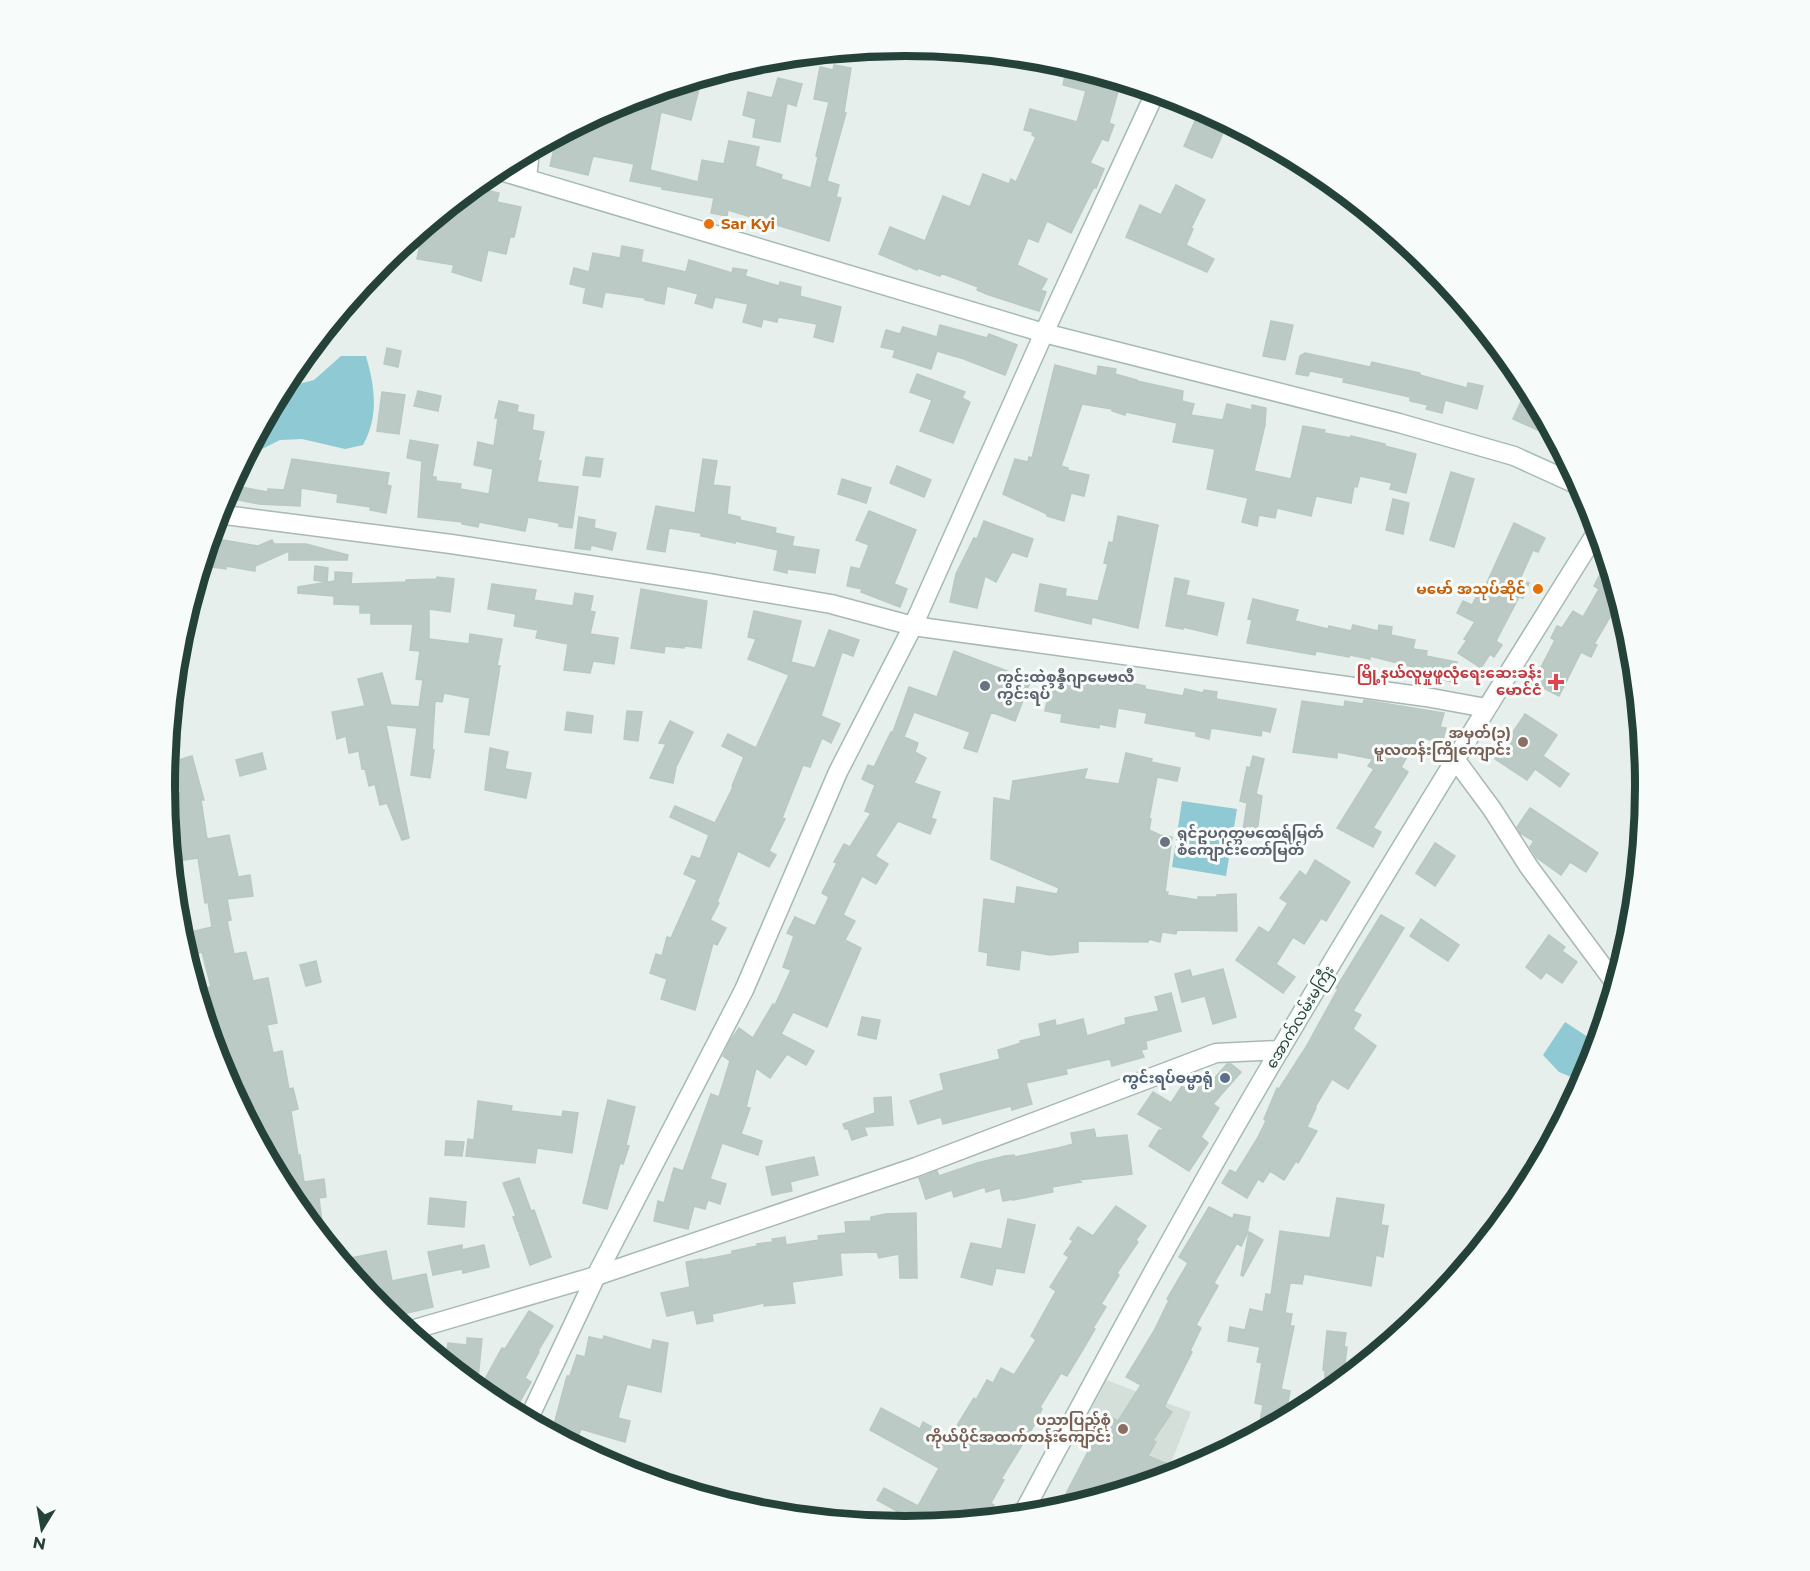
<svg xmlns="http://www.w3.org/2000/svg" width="1810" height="1571" viewBox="0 0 1810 1571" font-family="Montserrat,'Noto Sans Myanmar',sans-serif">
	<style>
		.built { fill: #d4dfda }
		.water { fill: #8ec9d4 }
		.building { fill: #bbcac4; stroke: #b8c9c2; stroke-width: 1.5 }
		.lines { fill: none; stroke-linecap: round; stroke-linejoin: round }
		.minor-casing { stroke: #a8b8b2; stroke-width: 21 }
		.secondary-casing { stroke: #a4bbb3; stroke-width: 21 }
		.minor { stroke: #fff; stroke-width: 18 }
		.secondary { stroke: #fff; stroke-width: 18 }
		.food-dot { fill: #e8710a; stroke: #f7fbf9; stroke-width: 2 }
		.health-dot { fill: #e0444e; stroke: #f7fbf9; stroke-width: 2 }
		.worship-dot { fill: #6b7280; stroke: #f7fbf9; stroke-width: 2 }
		.education-dot { fill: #8d6e63; stroke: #f7fbf9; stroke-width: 2 }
		.service-dot { fill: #5c6f8a; stroke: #f7fbf9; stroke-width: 2 }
		.labels { text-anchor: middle; stroke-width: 6; stroke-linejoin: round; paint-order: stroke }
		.food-label { font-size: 15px; font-weight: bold; fill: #c56008; stroke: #f7fbf9; text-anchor: start }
		.health-label { font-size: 15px; font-weight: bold; fill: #be3a42; stroke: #f7fbf9; text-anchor: end }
		.worship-label { font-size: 15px; font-weight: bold; fill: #5b616d; stroke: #f7fbf9; text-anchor: start }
		.education-label { font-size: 15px; font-weight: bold; fill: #785e54; stroke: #f7fbf9; text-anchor: end }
		.street-label { font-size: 15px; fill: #24423a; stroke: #f7fbf9 }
		.service-label { font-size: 15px; font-weight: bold; fill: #4e5e75; stroke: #f7fbf9; text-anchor: end }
		.rim { fill: none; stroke: #24423a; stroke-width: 8 }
	</style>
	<rect width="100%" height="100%" fill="#e6efeb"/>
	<polygon class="built" points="1106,1380 1191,1412 1166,1476 1157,1479 1075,1441"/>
	<g class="water">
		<path d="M341,356h25c9,31 13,60 -3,89l-18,4 -43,-10 -22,1 -28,14 -2,-7 29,-54 12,-7 23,-6z"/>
		<polygon points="1182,801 1237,809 1226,876 1172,867"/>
		<polygon points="1565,1022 1597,1043 1589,1069 1581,1081 1559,1072 1543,1055"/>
	</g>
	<g class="building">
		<polygon points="834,65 851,68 844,112 846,113 827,181 839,185 836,197 841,198 829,241 728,210 727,216 711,213 714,198 662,189 662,187 630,181 634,164 593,156 588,175 550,166 557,136 620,102 645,107 647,94 702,77 691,120 661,112 650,170 698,182 702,160 724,164 729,141 759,147 755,166 782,175 781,179 811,188 818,157 816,156 829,102 814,99 820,67 833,70"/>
		<polygon points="1067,67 1084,71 1084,70 1121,81 1109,123 1114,125 1108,141 1102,139 1090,163 1104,169 1096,188 1094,187 1071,233 1047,221 1038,242 1028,238 1017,265 1047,279 1041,290 1046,292 1039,311 989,295 977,290 978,287 941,273 940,276 918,268 917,270 879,254 890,227 925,241 943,196 970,207 983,174 1009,184 1011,179 1016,182 1036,137 1032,135 1033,132 1024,130 1030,109 1077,122 1086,91 1063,85"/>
		<polygon points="778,78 802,84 796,106 787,103 780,142 753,137 756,119 743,115 748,92 772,98"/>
		<polygon points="1195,121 1223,133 1212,158 1184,146"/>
		<polygon points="1176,185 1205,200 1191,228 1193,229 1186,245 1214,259 1207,272 1126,237 1140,205 1161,215"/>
		<polygon points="469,190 484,194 485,190 499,193 497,202 521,207 514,237 510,237 506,254 488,250 481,281 452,272 454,265 417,259 423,228"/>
		<polygon points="622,246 643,250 641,262 686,272 689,260 732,273 733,268 747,270 745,276 779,286 780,282 801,287 800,296 841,307 833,342 814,337 817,324 778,317 777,322 763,319 761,327 743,322 748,304 715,297 712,308 695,303 698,294 667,286 664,304 645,300 645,298 605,292 602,307 583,303 586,288 570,284 574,268 589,272 593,253 620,258"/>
		<polygon points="1271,321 1293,325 1285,360 1263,356"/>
		<polygon points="940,325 987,338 989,334 1017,345 1005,375 964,359 937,351 931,369 893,357 895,350 881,347 886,330 900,334 903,327 937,337"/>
		<polygon points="387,348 401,351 398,367 384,364"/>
		<polygon points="1305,353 1370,367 1372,362 1420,373 1420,375 1467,388 1468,383 1483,386 1477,409 1445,400 1442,413 1426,409 1428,405 1410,401 1410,397 1343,382 1344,378 1310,371 1308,376 1296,374 1300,356"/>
		<polygon points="1055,365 1097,376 1098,366 1116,369 1115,374 1137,380 1137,381 1183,391 1182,401 1194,404 1191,415 1223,420 1227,404 1252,410 1252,405 1266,408 1265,425 1254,471 1291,479 1303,426 1325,430 1324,433 1351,438 1351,436 1385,444 1385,446 1416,454 1406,493 1390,489 1392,483 1360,476 1357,487 1354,486 1351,503 1316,496 1311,516 1277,508 1275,518 1259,515 1257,526 1242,522 1248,498 1207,489 1215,449 1173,442 1177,423 1126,412 1125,415 1112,411 1112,409 1082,404 1061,466 1068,468 1067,470 1089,475 1084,496 1071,493 1064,521 1047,516 1047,514 1003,494 1015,459 1028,462 1029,457 1032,458"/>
		<polygon points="917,374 965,392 962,398 970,402 953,443 920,431 932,400 910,392"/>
		<polygon points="418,391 441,396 438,411 414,406"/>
		<polygon points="382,392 405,395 399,434 377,431"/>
		<polygon points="1524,395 1534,399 1555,438 1513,419"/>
		<polygon points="499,401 518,405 517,412 534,415 532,430 544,432 538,461 541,461 537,482 578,487 572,528 559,526 559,523 528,517 525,531 479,522 478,527 462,524 462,522 418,517 422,461 407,458 410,440 438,445 432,477 436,477 436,481 461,484 460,489 489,494 493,469 474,465 478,442 494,446 498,418 495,418"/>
		<polygon points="586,457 603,459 600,477 583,475"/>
		<polygon points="292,459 389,473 387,485 391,486 386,513 370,510 371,507 337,502 338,494 301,488 300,506 259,504 224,497 230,485 268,492 268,489 284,490"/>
		<polygon points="703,459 717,461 713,485 730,487 727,514 740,517 740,520 776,528 775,533 794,537 792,546 819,550 815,573 787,569 787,573 774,570 778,550 735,541 735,543 701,536 701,533 669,528 665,552 647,549 656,506 695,513"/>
		<polygon points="897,466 931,480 924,497 890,483"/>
		<polygon points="1451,472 1474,479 1454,547 1430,540"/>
		<polygon points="842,479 871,488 866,503 838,494"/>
		<polygon points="1393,499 1409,503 1403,534 1386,530"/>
		<polygon points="869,511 916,530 894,584 907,589 900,607 861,592 862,589 847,586 851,567 860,569 869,545 856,540"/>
		<polygon points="1118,516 1158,525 1138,628 1092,617 1091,624 1035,611 1040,584 1066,589 1065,596 1098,601 1108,564 1104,563 1109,542 1113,543"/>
		<polygon points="579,517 595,520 594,528 616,533 612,550 591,545 590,550 575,548"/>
		<polygon points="984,521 1033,539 1027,557 1012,552 996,582 985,576 977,608 950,602 956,574 974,538 977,539"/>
		<polygon points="1514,523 1545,538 1538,552 1533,550 1520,579 1529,583 1523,598 1519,597 1496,641 1502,645 1494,657 1490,654 1481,668 1458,653 1467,640 1464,639 1475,622 1457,613 1463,601 1472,605 1483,586 1485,587"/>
		<polygon points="217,539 258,546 272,540 274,544 306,544 348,555 347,560 289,560 289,551 255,566 255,571 226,566 226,569 213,567"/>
		<polygon points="1607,561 1619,602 1594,644 1597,645 1591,657 1581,652 1559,696 1533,683 1555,640 1551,638 1557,626 1562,628 1573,611 1583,617 1599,589 1594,586"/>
		<polygon points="315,566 328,568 327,582 314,580"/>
		<polygon points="335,572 352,573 351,584 406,582 406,580 437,579 437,577 454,579 450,612 429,609 429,639 469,644 470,634 502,639 497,666 500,666 489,735 465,732 470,698 444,693 442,702 435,701 432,750 434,750 430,778 411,775 417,728 386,725 409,838 402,840 387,803 380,805 375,784 369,786 365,768 362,769 359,751 349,753 346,736 337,739 332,712 365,706 358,679 382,673 391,705 419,707 423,680 416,679 420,651 410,650 413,624 371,624 371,613 360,613 360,605 334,604 334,596 298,593 298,587 335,581"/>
		<polygon points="1175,578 1189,581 1186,595 1224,603 1217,635 1183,627 1183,629 1166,626"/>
		<polygon points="492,584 536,590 534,600 573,606 575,593 593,596 590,611 595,612 590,634 618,638 614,664 593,661 590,673 564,670 568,644 536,638 538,630 514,626 516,614 488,609"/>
		<polygon points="641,589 707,601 701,648 685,646 684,648 665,646 664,653 631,648"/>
		<polygon points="1253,599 1298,610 1295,621 1328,629 1329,626 1351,631 1353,625 1378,631 1379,625 1392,627 1391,635 1415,640 1413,649 1427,651 1426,656 1457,662 1453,682 1426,676 1427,674 1412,671 1413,667 1370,656 1370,659 1350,655 1349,657 1316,651 1315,655 1247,643 1252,620 1248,619"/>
		<polygon points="754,611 801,621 791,662 815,668 829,630 859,640 853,656 842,652 821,716 840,724 831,743 822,738 810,767 803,765 782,818 785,819 769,851 776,855 769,867 738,851 717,902 719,903 710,920 726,928 717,945 713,943 695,1010 661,999 667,979 650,973 656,954 662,956 667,937 671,938 697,880 684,874 692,856 700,859 709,835 670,817 675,806 715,823 733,787 732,786 744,757 722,746 728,734 756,748 789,675 748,659 756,639 748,637"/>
		<polygon points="954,651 1031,680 1015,721 991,712 977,752 964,748 970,732 914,712 904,737 918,743 915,752 926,758 914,783 940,792 931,818 936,820 930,834 898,821 875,856 888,864 876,884 862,876 843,915 855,921 845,940 861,948 827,1027 793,1012 781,1034 814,1051 806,1065 787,1054 770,1078 756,1068 746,1107 750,1108 741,1134 762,1141 758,1155 722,1143 710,1179 726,1184 720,1204 708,1200 705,1209 694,1206 688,1229 654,1221 658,1201 664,1203 674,1168 683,1171 711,1094 719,1097 730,1061 723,1056 730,1041 739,1028 753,1038 773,1004 775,1005 791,970 783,967 794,936 787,933 795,917 815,926 829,897 822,893 837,863 834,862 844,844 850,847 871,813 865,811 875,785 862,779 868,765 874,767 891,732 893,732 909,687 937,697"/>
		<polygon points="1053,674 1111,683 1111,680 1145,686 1145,689 1183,696 1185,689 1203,693 1204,690 1217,692 1216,699 1276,709 1270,732 1262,730 1261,736 1211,728 1209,739 1196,736 1196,732 1145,723 1147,713 1118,708 1115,727 1099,724 1099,728 1079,725 1061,722 1062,714 1045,711"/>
		<polygon points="1364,700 1444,713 1440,727 1446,728 1442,743 1419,737 1401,767 1408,772 1373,828 1381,832 1373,847 1337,828 1374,769 1368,766 1373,759 1337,752 1337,758 1293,752 1302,701 1344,707 1345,701 1363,704"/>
		<polygon points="627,711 642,712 638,741 624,739"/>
		<polygon points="567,712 593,716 591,733 565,730"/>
		<polygon points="1525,714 1557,735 1543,756 1569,774 1560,787 1535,769 1527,780 1495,759"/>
		<polygon points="670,721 693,732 676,767 673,783 650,778 666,744 659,743"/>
		<polygon points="490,748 508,752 505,769 531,773 526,798 485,790"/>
		<polygon points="262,753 266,769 240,776 236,760"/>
		<polygon points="1126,753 1152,759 1151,762 1180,768 1177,781 1157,777 1149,819 1151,819 1149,830 1160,835 1172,837 1165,892 1168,892 1167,895 1198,900 1198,897 1217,897 1217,895 1236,894 1237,931 1177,930 1176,934 1162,932 1160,942 1149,939 1148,942 1078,941 1078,952 1050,955 1021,950 1019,970 987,965 988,953 979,951 984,899 1015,904 1017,887 1057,894 1059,888 991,859 994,798 1010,801 1013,781 1087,769 1084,779 1119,784"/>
		<polygon points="192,756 204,800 201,800 207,839 229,835 238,877 250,875 253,896 227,899 231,920 227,921 234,954 246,952 253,981 268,978 277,1023 267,1025 273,1053 282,1051 289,1089 293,1088 298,1109 291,1111 298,1155 300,1155 304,1182 324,1179 326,1197 319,1198 324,1239 289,1197 225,1077 214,1005 206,1006 204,988 211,987 202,952 187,956 182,934 212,927 208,902 205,903 198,858 178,861 175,837 170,838 166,796 181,792 172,762"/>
		<polygon points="1253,756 1264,759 1256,794 1262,796 1256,839 1242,837 1247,803 1240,801 1247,767 1250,768"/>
		<polygon points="1530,808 1598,853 1586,872 1570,862 1561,875 1537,858 1530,847 1534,841 1520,833 1517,827"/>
		<polygon points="1435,843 1455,856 1435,886 1416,873"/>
		<polygon points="1315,860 1350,882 1326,921 1321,918 1304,944 1293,937 1276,964 1295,977 1283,993 1236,960 1259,927 1269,933 1288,903 1280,898 1300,871 1306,876"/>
		<polygon points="1381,915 1404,928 1353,1011 1361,1015 1353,1029 1376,1046 1348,1089 1332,1079 1315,1107 1316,1108 1307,1127 1317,1131 1298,1163 1296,1161 1284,1180 1270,1171 1263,1182 1258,1179 1247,1198 1222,1183 1230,1170 1236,1173 1257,1139 1266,1121 1264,1119 1277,1088 1279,1089 1306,1047 1338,989 1336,988"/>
		<polygon points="1421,919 1459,945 1448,961 1410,936"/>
		<polygon points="1549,935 1565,947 1562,951 1577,962 1562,983 1546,972 1541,979 1526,967"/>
		<polygon points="316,961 321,982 306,986 300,965"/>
		<polygon points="1223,969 1236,1017 1213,1024 1205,996 1182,1002 1175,974 1190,970 1192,977"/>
		<polygon points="1171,993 1181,1031 1146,1041 1147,1049 1141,1050 1144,1057 1112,1066 1110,1059 1066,1069 1067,1074 1026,1083 1032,1104 1012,1110 1011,1106 943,1124 941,1117 918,1124 910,1101 944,1090 940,1074 1000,1059 998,1050 1021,1043 1020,1041 1041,1036 1039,1024 1055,1020 1056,1026 1083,1019 1087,1036 1126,1024 1125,1018 1159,1011 1155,997"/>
		<polygon points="862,1017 880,1020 876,1039 858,1035"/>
		<polygon points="1227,1064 1231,1064 1241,1072 1213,1104 1219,1108 1201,1137 1208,1143 1189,1171 1149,1146 1159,1130 1166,1130 1138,1114 1153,1092 1171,1103 1182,1086 1195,1094 1201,1084 1206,1088"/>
		<polygon points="891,1097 893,1125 864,1127 867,1135 852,1140 848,1129 845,1129 843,1124 875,1113 874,1098"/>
		<polygon points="608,1100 635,1107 626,1145 629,1146 623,1164 620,1163 607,1209 583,1203"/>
		<polygon points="478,1101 512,1106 511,1111 562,1117 563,1111 578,1113 572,1153 537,1148 535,1163 466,1156 468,1139 474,1140"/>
		<polygon points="1094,1129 1096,1138 1127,1135 1132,1174 1078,1180 1081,1182 1052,1187 1053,1192 1013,1200 1013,1199 1003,1201 1000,1188 986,1192 985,1187 954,1197 952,1190 926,1199 919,1178 937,1171 939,1176 977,1163 1005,1156 1014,1155 1015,1157 1058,1148 1073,1144 1071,1133"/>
		<polygon points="446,1141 464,1142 462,1156 445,1155"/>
		<polygon points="814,1157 818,1175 790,1182 792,1191 772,1195 766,1167"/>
		<polygon points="519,1178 531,1211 534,1210 551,1257 530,1265 519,1233 526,1232 518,1231 513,1217 516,1216 503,1183"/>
		<polygon points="430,1198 466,1202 464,1227 428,1224"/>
		<polygon points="1337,1198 1384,1205 1381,1225 1388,1226 1383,1257 1376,1255 1371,1286 1304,1274 1302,1284 1290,1283 1285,1313 1292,1314 1290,1326 1294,1326 1281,1389 1290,1391 1285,1418 1258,1432 1263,1405 1255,1403 1262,1363 1257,1362 1260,1347 1228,1341 1230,1327 1245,1330 1250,1309 1263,1312 1266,1294 1271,1295 1280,1231 1330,1238"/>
		<polygon points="1116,1206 1146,1226 1136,1240 1138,1242 1117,1273 1119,1275 1101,1304 1106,1307 1093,1328 1095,1329 1082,1351 1067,1376 1061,1373 1040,1407 1042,1409 1035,1424 1001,1479 1004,1480 991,1503 994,1505 987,1518 920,1524 877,1500 884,1488 918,1506 939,1468 870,1430 881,1408 920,1429 923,1422 950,1437 974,1398 976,1400 987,1380 993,1383 1001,1368 1014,1375 1036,1340 1031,1336 1056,1291 1050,1287 1069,1257 1064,1254 1073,1241 1070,1239 1078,1227 1093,1236"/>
		<polygon points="1209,1207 1233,1219 1234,1214 1250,1217 1247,1234 1241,1246 1237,1243 1214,1283 1218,1286 1196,1325 1201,1328 1190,1351 1192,1352 1164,1407 1172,1412 1153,1440 1156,1442 1148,1456 1170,1465 1165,1477 1143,1484 1129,1478 1123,1489 1058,1509 1093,1442 1090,1440 1098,1432 1091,1428 1101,1411 1118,1421 1141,1385 1126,1377 1154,1331 1169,1300 1167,1299 1188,1263 1179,1257"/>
		<polygon points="916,1213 917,1278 900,1278 899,1254 879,1258 877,1252 840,1253 842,1275 792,1282 795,1303 764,1306 764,1303 712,1314 713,1321 697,1324 694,1310 667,1316 661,1293 690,1287 686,1262 702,1259 702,1260 732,1254 732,1251 757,1246 757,1244 773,1242 772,1239 785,1237 786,1245 819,1240 818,1236 846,1233 845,1222 871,1221 871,1217 886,1214"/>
		<polygon points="1008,1219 1035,1225 1024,1273 996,1268 992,1285 961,1277 971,1243 1002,1249"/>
		<polygon points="1249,1232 1263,1240 1243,1276 1241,1275"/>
		<polygon points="462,1245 462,1250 484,1245 489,1267 463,1273 462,1269 433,1275 428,1252"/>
		<polygon points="386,1251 392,1281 426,1274 433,1307 391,1317 381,1309 341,1260"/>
		<polygon points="529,1311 553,1326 538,1351 539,1352 525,1378 531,1382 514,1412 493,1401 479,1390 502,1348 505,1349"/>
		<polygon points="1327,1331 1346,1333 1344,1347 1347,1347 1343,1379 1325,1394 1325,1370 1323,1370"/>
		<polygon points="604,1336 651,1350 653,1340 668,1343 661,1392 627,1384 618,1418 630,1421 625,1442 581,1429 575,1445 552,1432 567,1376 570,1376 577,1355 585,1357 589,1337 603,1340"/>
		<polygon points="467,1338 482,1339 477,1388 429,1348 447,1350 448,1343 467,1345"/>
	</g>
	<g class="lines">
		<g class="minor-casing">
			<g id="minor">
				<polyline points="527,178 530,150"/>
				<polyline points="217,514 451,544 708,583 831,604 913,626 1426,697 1486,708"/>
				<polyline points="1455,759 1492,809 1529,867 1615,983"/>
				<polyline points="408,1331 596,1276 916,1167 1216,1053 1280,1050"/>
			</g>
		</g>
		<g class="secondary-casing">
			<g id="secondary">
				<polyline points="494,169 1044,333 1399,423 1514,456 1580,486"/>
				<polyline points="528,1420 596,1276 744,990 838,772 913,626 1044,333 1156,91"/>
				<path d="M1022,1515c84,-157 168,-314 259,-467 103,-174 209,-346 317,-518"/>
			</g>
		</g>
		<use href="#minor" class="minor"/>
		<use href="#secondary" class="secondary"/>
	</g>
	<g class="food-dot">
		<circle cx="709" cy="224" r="6"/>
		<circle cx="1538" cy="589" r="6"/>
	</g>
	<path class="health-dot" d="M1553 673h6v6h6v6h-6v6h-6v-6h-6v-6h6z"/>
	<g class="worship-dot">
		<circle cx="985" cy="686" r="6"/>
		<circle cx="1165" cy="842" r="6"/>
	</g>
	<g class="education-dot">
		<circle cx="1523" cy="742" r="6"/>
		<circle cx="1123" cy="1429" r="6"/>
	</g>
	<circle class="service-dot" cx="1225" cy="1078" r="6"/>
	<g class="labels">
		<g class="food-label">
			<text x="721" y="229">Sar Kyi</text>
			<text x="1526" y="594" text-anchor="end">မမော် အသုပ်ဆိုင်</text>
		</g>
		<g class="health-label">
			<text x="1542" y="678">မြို့နယ်လူမှုဖူလုံရေးဆေးခန်း<tspan x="1542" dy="17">မောင်ငံ</tspan></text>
		</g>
		<g class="worship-label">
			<text x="997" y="682">ကွင်းထဲစွန္နီဂျာမေဗလီ<tspan x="997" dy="17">ကွင်းရပ်</tspan></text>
			<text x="1177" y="838">ရှင်ဥပဂုတ္တမထေရ်မြတ်<tspan x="1177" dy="17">စံကျောင်းတော်မြတ်</tspan></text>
		</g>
		<g class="education-label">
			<text x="1511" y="738">အမှတ်(၃)<tspan x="1511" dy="17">မူလတန်းကြိုကျောင်း</tspan></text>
			<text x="1111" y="1425">ပညာပြည့်စုံ<tspan x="1111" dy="17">ကိုယ်ပိုင်အထက်တန်းကျောင်း</tspan></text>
		</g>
		<g class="street-label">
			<text transform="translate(1300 1017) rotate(-59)" y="5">အောက်လမ်းမကြီး</text>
		</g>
		<g class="service-label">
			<text x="1213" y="1083">ကွင်းရပ်ဓမ္မာရုံ</text>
		</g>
	</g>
	<path d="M0 0H1810V1571H0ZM175 786a730 730 0 1 1 1460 0a730 730 0 1 1-1460 0Z" fill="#f7fbf9" fill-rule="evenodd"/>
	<path class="rim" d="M175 786a730 730 0 1 1 1460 0a730 730 0 1 1-1460 0Z"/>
	<g transform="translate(42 1529) rotate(191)" stroke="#f7fbf9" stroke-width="4.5" paint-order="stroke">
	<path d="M0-4.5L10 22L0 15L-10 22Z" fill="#24423a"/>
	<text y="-9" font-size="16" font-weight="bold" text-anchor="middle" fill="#24423a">N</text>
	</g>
</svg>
